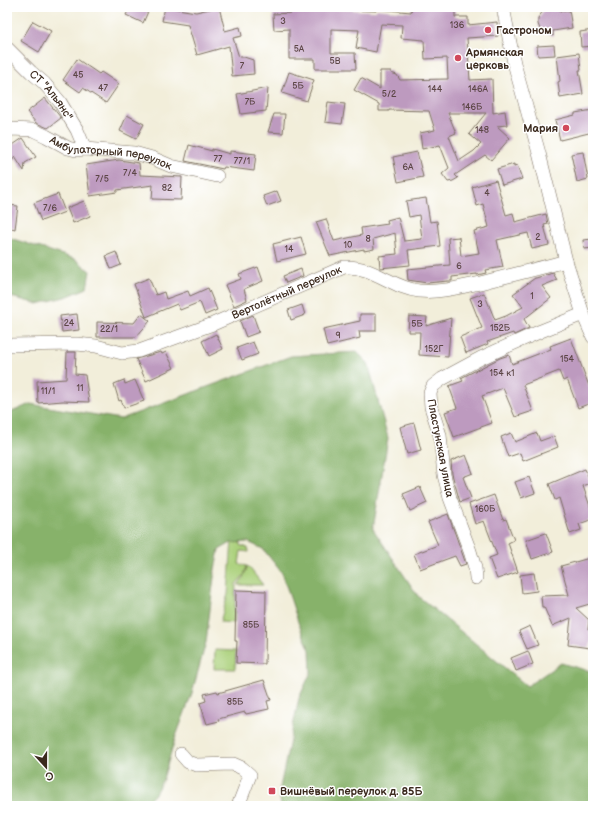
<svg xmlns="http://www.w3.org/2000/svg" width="600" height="813" viewBox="0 0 600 813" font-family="'Balsamiq Sans',sans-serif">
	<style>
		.green { fill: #aad07a; stroke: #727d4c }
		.forest { fill: #87b26a; stroke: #616e44 }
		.building { fill: #bd9abf; fill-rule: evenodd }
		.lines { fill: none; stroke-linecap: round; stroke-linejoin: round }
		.minor-casing { stroke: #7b6f60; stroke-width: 14 }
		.minor { stroke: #fff; stroke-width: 13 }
		.poi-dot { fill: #d1495b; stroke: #fff; stroke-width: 1.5 }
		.labels { text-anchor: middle; stroke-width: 3; stroke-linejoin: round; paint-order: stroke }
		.number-label { font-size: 9px; fill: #5c4646 }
		.poi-label { font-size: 11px; font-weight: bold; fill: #3b2a1e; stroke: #fff; text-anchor: start }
		.street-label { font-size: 11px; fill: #3b2a1e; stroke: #fff }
	</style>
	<rect width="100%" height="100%" fill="#fff"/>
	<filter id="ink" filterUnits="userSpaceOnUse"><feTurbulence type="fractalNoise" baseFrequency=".025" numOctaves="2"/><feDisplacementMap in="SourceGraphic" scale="8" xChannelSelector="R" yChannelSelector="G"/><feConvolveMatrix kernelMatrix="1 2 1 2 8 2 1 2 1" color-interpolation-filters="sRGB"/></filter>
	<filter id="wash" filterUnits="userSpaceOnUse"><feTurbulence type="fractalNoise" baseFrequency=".012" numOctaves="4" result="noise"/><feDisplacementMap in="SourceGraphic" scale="16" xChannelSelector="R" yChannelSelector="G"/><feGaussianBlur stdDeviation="0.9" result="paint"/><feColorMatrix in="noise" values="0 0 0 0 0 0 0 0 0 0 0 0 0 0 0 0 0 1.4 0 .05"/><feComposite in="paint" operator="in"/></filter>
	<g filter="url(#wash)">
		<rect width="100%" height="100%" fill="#f2eeda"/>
		<g class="green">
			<path d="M238,536l3,10c5,1 8,1 8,6l-8,-1 -2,13 8,2 -3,9 -8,9 -2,39 -14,-1 8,-28 4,-54z"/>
			<polygon points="248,566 263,585 238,585 243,578"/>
			<polygon points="215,650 236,651 235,669 214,669"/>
		</g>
		<g class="forest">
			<polygon points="7,237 75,259 90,271 87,288 68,296 38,304 7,296"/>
			<polygon points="357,352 368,363 388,438 373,529 418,596 527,686 561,663 593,672 593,805 590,806 281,806 279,792 299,698 311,672 310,650 299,625 282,573 263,549 248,542 231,543 219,550 215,569 206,642 192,693 175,739 163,779 154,795 143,806 7,806 7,414 30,404 121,419 291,356"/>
		</g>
		<g id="blocks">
			<g class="building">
				<polygon points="130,7 150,7 143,23 126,15"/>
				<polygon points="165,7 196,12 219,7 225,31 240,27 242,36 233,38 239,57 244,57 253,60 254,74 232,76 229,46 197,55 188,25 162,21"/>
				<path d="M285,7h44v2l47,2v-2l35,3 1,-5h43v10h13v8l29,-3 1,14 -31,2 3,42 22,-1 1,34 12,-2 2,14 -10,1 13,12 -19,22 -6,-5 -30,20 3,3 -5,3 -5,1 -6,-8 7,-6 -9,-23 -18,4 -2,-16 15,-3 -6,-19 -40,-1v1h-10v-7l-25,-14 7,-12 19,11v-18h11v2l6,2 3,5 48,-1 -1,-21 -22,1 -1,-19 -23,-2 1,-13 -21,-1 -5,28 -20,-4 3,-18 -28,-1v24h24l1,16h-41v-10h-26v-30l-15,1 -1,-16 18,-1zM448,113h38l-17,21 12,10 -7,7 -15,10 -10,-25 7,-3z"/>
				<polygon points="546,7 560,7 560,11 569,10 572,28 553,31 553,36 540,29 538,24 538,18"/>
				<polygon points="33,21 51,31 39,52 21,41"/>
				<polygon points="593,30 593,46 581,47 580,32"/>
				<polygon points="554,45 555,55 538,56 537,46"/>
				<polygon points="579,53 581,70 579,70 583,94 560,98 558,82 560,81 557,56"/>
				<polygon points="77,59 99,74 101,72 119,84 106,103 83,88 80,92 63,80"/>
				<polygon points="289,72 314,80 307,101 282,93"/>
				<polygon points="268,88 266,111 241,114 237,94"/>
				<polygon points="45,98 61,118 48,128 36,123 27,112"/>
				<polygon points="328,102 345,104 342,124 325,122"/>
				<polygon points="593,110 593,132 560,140 555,120 575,115 575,113"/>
				<polygon points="274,114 285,114 283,133 268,132"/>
				<polygon points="127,115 144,124 136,139 120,131"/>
				<polygon points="23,138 36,157 25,163 24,171 15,157 7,167 7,149"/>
				<polygon points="189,145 212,151 212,149 230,154 230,151 256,154 254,171 224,167 223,169 185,161"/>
				<polygon points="417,152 423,177 398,182 393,157"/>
				<polygon points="583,152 588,179 577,182 571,154"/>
				<polygon points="119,160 139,163 140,175 182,177 181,200 152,199 153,185 117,190 117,192 90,196 86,165"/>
				<polygon points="514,164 514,166 517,165 522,179 502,185 497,169"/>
				<polygon points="496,180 506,215 513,213 515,222 546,214 548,224 544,225 549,245 532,249 528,233 497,240 503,267 485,270 486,273 477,275 477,274 452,277 452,281 448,281 427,283 408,280 407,269 450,265 448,238 459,237 461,256 479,253 474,231 489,227 483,204 477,206 472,187"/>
				<polygon points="277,191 281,201 267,206 263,196"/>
				<polygon points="58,194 65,212 41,221 34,203"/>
				<polygon points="426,198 430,222 437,221 440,246 408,250 410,265 380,268 379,256 397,254 395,233 373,239 374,249 364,251 364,249 330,256 316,222 326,219 334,241 362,235 361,228 388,224 387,220 398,217 404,241 422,239 419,215 409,217 406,201"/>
				<polygon points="84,201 90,216 73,223 67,208"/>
				<polygon points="7,205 18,206 15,229 7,227"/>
				<polygon points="301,237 306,254 277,261 273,244"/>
				<polygon points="593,239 593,248 584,249 583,240"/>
				<polygon points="116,252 121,265 111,269 106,256"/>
				<polygon points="258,267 263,281 244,289 247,300 234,306 225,285 241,279 239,274"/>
				<polygon points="301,269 303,276 286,283 283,276"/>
				<polygon points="553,273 557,280 542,286 551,298 524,319 529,328 514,335 513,333 487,342 488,344 466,353 460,337 482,328 470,298 484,293 495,320 506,316 523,307 513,294 535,278 536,278"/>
				<polygon points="149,278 156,295 164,292 166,299 188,291 190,296 208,288 217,310 205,315 200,302 180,310 177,304 146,317 134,284"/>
				<polygon points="302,305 305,315 291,320 288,310"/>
				<polygon points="77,314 79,330 62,332 60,316"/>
				<polygon points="141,314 150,321 136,337 97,337 97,322 134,323"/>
				<polygon points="360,314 376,314 376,331 359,331 360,338 327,346 323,329 360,321"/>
				<polygon points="253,315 259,332 246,337 240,321"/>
				<polygon points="409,316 427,317 426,326 451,318 448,357 419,355 420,332 408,332"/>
				<polygon points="216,334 223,349 209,356 202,341"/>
				<polygon points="571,338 589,386 593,384 593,402 578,408 567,379 563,381 559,371 523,385 533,411 515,417 503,388 482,396 492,423 454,437 445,412 457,408 449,386 463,381 461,378 500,358 509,355 512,364 551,349 550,346"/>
				<polygon points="253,342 258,354 242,360 237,348"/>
				<polygon points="67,352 76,352 75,374 85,375 89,402 63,401 38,403 37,381 66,379"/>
				<polygon points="161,352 162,354 166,352 174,368 146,381 136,359"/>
				<polygon points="124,380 125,384 135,380 144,401 124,408 121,400 119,401 114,384"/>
				<polygon points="414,423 421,450 407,454 400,427"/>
				<polygon points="511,433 515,442 537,433 540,441 554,436 558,447 523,461 520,453 508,457 501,437"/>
				<polygon points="466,455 473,473 463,477 471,498 460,502 452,474 451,461"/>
				<polygon points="585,469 591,483 583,486 593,515 593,519 579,524 581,530 570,534 559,498 555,500 549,484"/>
				<polygon points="529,477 535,493 521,498 515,482"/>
				<polygon points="420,487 427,503 410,511 403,494"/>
				<polygon points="494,495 503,520 506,519 514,540 508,543 518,572 497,579 489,558 497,555 484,521 475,524 469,504"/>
				<polygon points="448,514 466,564 460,566 455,556 420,569 414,554 438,545 428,522"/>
				<polygon points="546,533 553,552 532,559 526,540"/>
				<polygon points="593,557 593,603 576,608 589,620 588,629 591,629 590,635 592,635 590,648 568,645 571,618 552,626 544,607 542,607 541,596 569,595 561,566"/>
				<polygon points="534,573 537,591 522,593 520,575"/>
				<polygon points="236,590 266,591 265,664 236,663 237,641 235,641"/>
				<polygon points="530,626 538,645 527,649 519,631"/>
				<polygon points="528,651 533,664 516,671 511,658"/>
				<polygon points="264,680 271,700 267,701 269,709 246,714 245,712 218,719 219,721 207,724 200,703 206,701 204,694 217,691 218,693"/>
			</g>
		</g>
	</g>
	<g filter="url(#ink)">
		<use href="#blocks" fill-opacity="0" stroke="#7b6f60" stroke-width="1"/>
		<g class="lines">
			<g class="minor-casing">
				<g id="minor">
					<polyline points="503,7 514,63 539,153 566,261 583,314 593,337"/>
					<path id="s1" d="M7,48l24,24 13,11 16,19 17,28 8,19"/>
					<path id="s2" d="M7,131l5,-2 21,1 13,6 22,12 8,2 9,-1 49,4 18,5 19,8 46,10"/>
					<path id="s3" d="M7,345l70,-1 19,2 26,7 17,-2 74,-27 131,-57c28,-2 48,21 75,24 21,2 41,-4 61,-8 28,-7 57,-14 86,-22"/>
					<polyline points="476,578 475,568 470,551 450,498 444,475 440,435 431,407 430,393 433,386 442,379 481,358 541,331 583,314"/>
					<polyline points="181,754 188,762 196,765 233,764 242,768 250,775 238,806"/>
				</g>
			</g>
			<use href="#minor" class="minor"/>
		</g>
	</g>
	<g class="poi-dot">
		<circle cx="488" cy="30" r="4"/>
		<circle cx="458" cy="58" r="4"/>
		<circle cx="566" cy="128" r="4"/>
		<rect x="268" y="787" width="8" height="8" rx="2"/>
	</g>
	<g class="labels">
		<g class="number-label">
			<text x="283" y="24">3</text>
			<text x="457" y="28">136</text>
			<text x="299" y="52">5А</text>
			<text x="335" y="64">5В</text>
			<text x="242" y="69">7</text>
			<text x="78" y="78">45</text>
			<text x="298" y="89">5Б</text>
			<text x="103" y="91">47</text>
			<text x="435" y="92">144</text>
			<text x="478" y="92">146А</text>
			<text x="389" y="97">5/2</text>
			<text x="250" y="105">7Б</text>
			<text x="472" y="110">146Б</text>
			<text x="482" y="133">148</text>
			<text x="218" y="162">77</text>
			<text x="242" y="164">77/1</text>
			<text x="408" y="170">6А</text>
			<text x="130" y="176">7/4</text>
			<text x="102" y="182">7/5</text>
			<text x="167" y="191">82</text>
			<text x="487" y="196">4</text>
			<text x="50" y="211">7/6</text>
			<text x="538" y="240">2</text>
			<text x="368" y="242">8</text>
			<text x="348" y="248">10</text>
			<text x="289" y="252">14</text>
			<text x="459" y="269">6</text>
			<text x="532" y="299">1</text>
			<text x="480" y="307">3</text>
			<text x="69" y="326">24</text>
			<text x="417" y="327">5Б</text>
			<text x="500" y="331">152Б</text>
			<text x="109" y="332">22/1</text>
			<text x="338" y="338">9</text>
			<text x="434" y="352">152Г</text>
			<text x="567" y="362">154</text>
			<text x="502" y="376">154 к1</text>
			<text x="80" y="391">11</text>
			<text x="48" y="394">11/1</text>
			<text x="485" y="512">160Б</text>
			<text x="251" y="628">85Б</text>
			<text x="235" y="705">85Б</text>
		</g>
		<g class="poi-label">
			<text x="496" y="34">Гастроном</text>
			<text x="466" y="56">Армянская<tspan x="466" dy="13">церковь</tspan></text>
			<text x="558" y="132" text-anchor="end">Мария</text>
			<text x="280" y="795">Вишнёвый переулок д. 85Б</text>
		</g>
		<g class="street-label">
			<text dy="4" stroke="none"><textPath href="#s1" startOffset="65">СТ "Альянс"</textPath></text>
			<text dy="4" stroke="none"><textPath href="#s2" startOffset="109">Амбулаторный переулок</textPath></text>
			<text dy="4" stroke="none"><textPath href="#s3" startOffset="292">Вертолётный переулок</textPath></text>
			<text transform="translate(441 448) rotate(79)" y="4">Пластунская улица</text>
		</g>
	</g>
	<rect width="600" height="813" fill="none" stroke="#fff" stroke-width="24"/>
	<g transform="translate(46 767) rotate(159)" stroke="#ffffff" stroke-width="3" paint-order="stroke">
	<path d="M0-3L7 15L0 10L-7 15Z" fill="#3b2a1e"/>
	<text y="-6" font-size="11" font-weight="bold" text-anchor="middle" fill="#3b2a1e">С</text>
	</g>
</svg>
